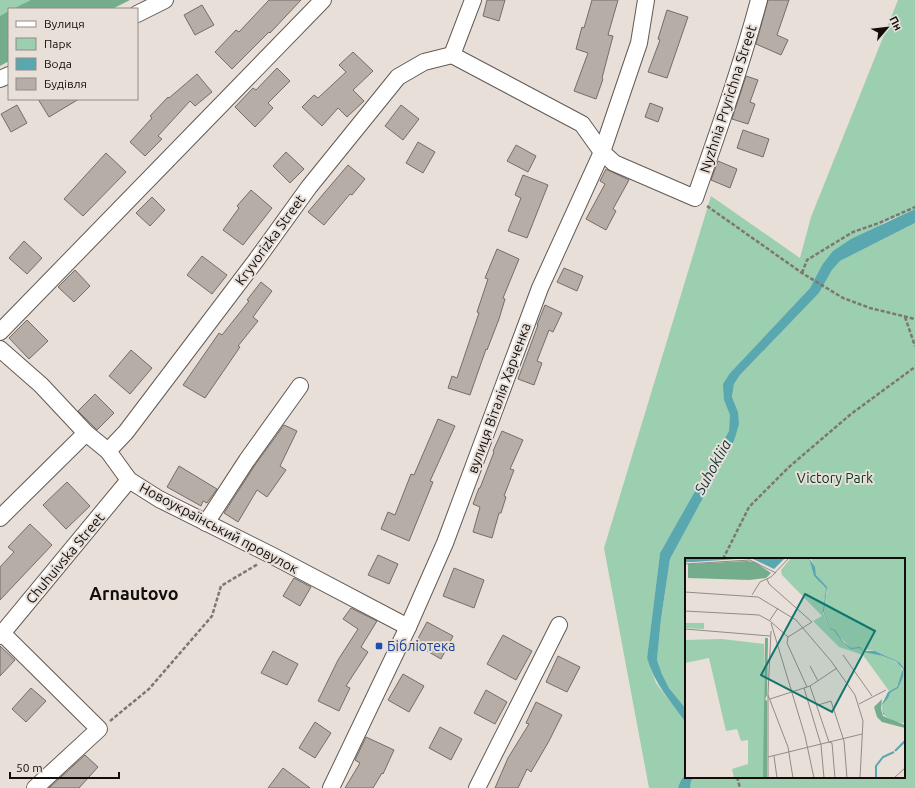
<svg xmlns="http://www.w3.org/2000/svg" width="915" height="788" viewBox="0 0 915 788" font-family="Ubuntu,sans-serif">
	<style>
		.green { fill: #9cceb0 }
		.forest { fill: #74ad8c }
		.water { fill: #5aa8af }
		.building { fill: #b6ada7; stroke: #766d68 }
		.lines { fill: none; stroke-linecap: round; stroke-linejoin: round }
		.minor-casing { stroke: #635a55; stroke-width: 18 }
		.path { stroke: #7d7772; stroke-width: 2.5; stroke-dasharray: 4 2; stroke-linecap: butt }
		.minor { stroke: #fff; stroke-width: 16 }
		.transit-dot { fill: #1a4fb4; stroke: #e8dfd8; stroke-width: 1.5 }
		.labels { text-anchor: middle; stroke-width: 4; stroke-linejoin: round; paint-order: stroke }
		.street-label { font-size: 14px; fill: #110e0c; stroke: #e8dfd8 }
		.park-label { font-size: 14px; fill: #053721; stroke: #e8dfd8 }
		.transit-label { font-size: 14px; fill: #164399; stroke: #e8dfd8; text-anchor: start }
		.water-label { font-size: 15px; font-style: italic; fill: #0b3336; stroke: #e8dfd8 }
		.district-label { font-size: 18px; font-weight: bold; fill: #110e0c; stroke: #e8dfd8 }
		.inset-river { fill: none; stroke: #5aa8af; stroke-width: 2 }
		.inset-road { fill: none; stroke: #928b86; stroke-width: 1 }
		.view { fill: #0f766e; fill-opacity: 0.15; stroke: #0f766e; stroke-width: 2 }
		.inset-edge { fill: none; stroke: #110e0c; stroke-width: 2 }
	</style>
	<rect width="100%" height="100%" fill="#e8dfd8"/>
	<g class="green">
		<polygon points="0,0 60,0 43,9 9,9 9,27 0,31"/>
		<polygon points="898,0 915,0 915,209 885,222 822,265 810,288 730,373 724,400 731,415 729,431 660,553 647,658 656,683 686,723 686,773 680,782 678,788 649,788 604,548 711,196 800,258 811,217"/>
		<polygon points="915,223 915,788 690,788 691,781 694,777 904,777 904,559 686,559 686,709 669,688 662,674 657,660 661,619 670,559 734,441 738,412 732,397 734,384 740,375 819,293 832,270 840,261"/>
	</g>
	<g class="forest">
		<polygon points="31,0 130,0 112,9 13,9"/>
		<polygon points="9,11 9,61 0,66 0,16"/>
	</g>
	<g class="water">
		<path d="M915,209v14l-75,38 -8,9 -13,23 -79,82 -6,9 -2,13 6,15 1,12 -5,17 -64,118 -9,60 -4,41 5,14 7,14 17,21v14c-15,-21 -32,-40 -39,-65l13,-105 69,-122 1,-16 -6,-15 -1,-16 7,-11 80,-85 12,-23 11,-14 18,-12z"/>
		<polygon points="686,773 686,777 694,777 691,781 690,788 678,788 680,782"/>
	</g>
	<g class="building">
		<polygon points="269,0 301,0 270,33 269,32 232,69 215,52 236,30 239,32"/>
		<polygon points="487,0 505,0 499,21 483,16"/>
		<polygon points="592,0 618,0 608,35 613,36 602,78 603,79 596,99 574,91 588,53 576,49 582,27 584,28"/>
		<polygon points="768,0 789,0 777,35 788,40 781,55 756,44"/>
		<polygon points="202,5 214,25 195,35 184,15"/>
		<polygon points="667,10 688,17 667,78 648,72 660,40 658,39"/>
		<polygon points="353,52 373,71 353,90 364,101 347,117 338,108 322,126 302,107 314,95 318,98 346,72 339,65"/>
		<polygon points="277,68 290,81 268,103 273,108 255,127 235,107 253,88 256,90"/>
		<polygon points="197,74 212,92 195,106 190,101 158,136 162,139 145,156 130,142 152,118 150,116 168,97 169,98"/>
		<polygon points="746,76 758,80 750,102 755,104 748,124 732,119"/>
		<polygon points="38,99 79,99 49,117"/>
		<polygon points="650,103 663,108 658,122 645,117"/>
		<polygon points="17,105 27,123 11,132 1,114"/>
		<polygon points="401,105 419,119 403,140 385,126"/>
		<polygon points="743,130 769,139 763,157 737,148"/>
		<polygon points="418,142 435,152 423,173 406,163"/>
		<polygon points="516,145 536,156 528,172 507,161"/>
		<polygon points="286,152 304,169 290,183 273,166"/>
		<polygon points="106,153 126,172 83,216 64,199"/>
		<polygon points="718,161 737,169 730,188 711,180"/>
		<polygon points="348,165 365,179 352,195 350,194 324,225 308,212"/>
		<polygon points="606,169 629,180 613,209 616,211 606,230 586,219 605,184 600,181"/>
		<polygon points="523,175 548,185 527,238 508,231 521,198 515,195"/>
		<polygon points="251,190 272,208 243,245 223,230 239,208 237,206"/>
		<polygon points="152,197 165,210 150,226 136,213"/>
		<polygon points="24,241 42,258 27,274 9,258"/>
		<polygon points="497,249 519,259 503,298 505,299 499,319 487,350 486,349 470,395 448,388 452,376 457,378 479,313 477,312 488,279 485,278"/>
		<polygon points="202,256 227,275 212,294 187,275"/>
		<polygon points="564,268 583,276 577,291 557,282"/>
		<polygon points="75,270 90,286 74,302 58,287"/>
		<polygon points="261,282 272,291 253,317 258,321 238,346 240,347 205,398 183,385 219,333 222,335 249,301 247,300"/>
		<polygon points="545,305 562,313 553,332 549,330 537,361 542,363 534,385 518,379 538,325 537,325"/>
		<polygon points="27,320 48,341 29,359 9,338"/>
		<polygon points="131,350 152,368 130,394 109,376"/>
		<polygon points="95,394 114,413 97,430 78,411"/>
		<polygon points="438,419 455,426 430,481 433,482 409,541 381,529 388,512 395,515 411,474 414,475"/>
		<polygon points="284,425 297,431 280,466 286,470 267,497 257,490 238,522 224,513 255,465"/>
		<polygon points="502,431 523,440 510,469 514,470 504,496 506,497 501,513 499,513 492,538 473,532 480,507 473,504 479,488 480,488 494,452 493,451"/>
		<polygon points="179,466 217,489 207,503 203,501 201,506 167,487"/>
		<polygon points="67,482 90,506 66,529 43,505"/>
		<polygon points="30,524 52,545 0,600 0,567 14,552 8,547"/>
		<polygon points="378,555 398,564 389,584 368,575"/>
		<polygon points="454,568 484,580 474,608 443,596"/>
		<polygon points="294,578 311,587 300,606 283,596"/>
		<polygon points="351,608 377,621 361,647 368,652 346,686 350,688 339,711 318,701 338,660 358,629 343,619"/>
		<polygon points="427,622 453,636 441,659 415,644"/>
		<polygon points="503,635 532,651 516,680 487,664"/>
		<polygon points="0,646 15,660 0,676"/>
		<polygon points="273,651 298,664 287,685 261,673"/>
		<polygon points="558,656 580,667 567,692 546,682"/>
		<polygon points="403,674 424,686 409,712 388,700"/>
		<polygon points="31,688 46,701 26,722 12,709"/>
		<polygon points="486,690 507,702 495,724 474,713"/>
		<polygon points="536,702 562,715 549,741 531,772 527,769 518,788 495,788 508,758 529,724 526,723"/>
		<polygon points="315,722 331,733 315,758 299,748"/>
		<polygon points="440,727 462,739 451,760 429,748"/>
		<polygon points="366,737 394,750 383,774 382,773 373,788 345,788 360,763 355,760"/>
		<polygon points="85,755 98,767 79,788 49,788"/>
		<polygon points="283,768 310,788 268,788"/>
	</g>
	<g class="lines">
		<g class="minor-casing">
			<g id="minor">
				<polyline points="137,14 165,0"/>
				<path d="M452,55l130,69 20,28 12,11 81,35c23,-66 46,-131 64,-198"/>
				<polyline points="452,55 473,0"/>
				<polyline points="0,79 9,75"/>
				<polyline points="0,332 323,0"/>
				<polyline points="0,349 41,385 86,433 108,451 129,480 159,499 273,556 408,627"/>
				<polyline points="108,451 126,432 257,259 309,187 398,77 424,62 452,55"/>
				<polyline points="0,518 86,433"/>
				<polyline points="206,523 247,460 300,386"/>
				<polyline points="2,633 99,729 35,788"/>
				<polyline points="0,636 129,480"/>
				<polyline points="331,788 408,627 445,543 540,288 602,152 639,43 646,0"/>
				<polyline points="477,788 559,625"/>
			</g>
		</g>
		<g class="path">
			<polyline points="707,206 802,273 843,298 870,308 915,319"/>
			<polyline points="802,273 807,260 838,241 853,232 879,223 915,207"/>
			<polyline points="905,317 915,346"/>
			<polyline points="723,559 749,507 789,467 851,414 915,367"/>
			<polyline points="110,721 149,689 212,616 221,586 258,564"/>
			<polyline points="737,777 740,788"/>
		</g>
		<use href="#minor" class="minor"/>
	</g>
	<rect class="transit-dot" x="375" y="642" width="8" height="8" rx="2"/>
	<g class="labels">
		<g class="street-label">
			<text transform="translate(728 99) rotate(-72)" y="5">Nyzhnia Pryrichna Street</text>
			<text transform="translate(270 240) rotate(-54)" y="5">Kryvorizka Street</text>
			<text transform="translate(499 398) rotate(-70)" y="5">вулиця Віталія Харченка</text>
			<text transform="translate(219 528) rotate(28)" y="5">Новоукраїнський провулок</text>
			<text transform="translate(65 558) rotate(-50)" y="5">Chuhuivska Street</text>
		</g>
		<g class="park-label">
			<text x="835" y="483">Victory Park</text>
		</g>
		<g class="transit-label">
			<text x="387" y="651">Бібліотека</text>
		</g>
		<g class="water-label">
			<text transform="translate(713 467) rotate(-61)" y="5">Suhokliia</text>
		</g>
		<g class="district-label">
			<text x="134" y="600">Arnautovo</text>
		</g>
	</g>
	<g transform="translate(685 558)">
		<rect width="220" height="220" fill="#e8dfd8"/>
		<path d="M106,0h18l5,17 12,13 -3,25 7,16 4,1 8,12 11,7 7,-1 3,3 20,5 17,8 3,9 -7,15 -7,3 -26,-36 -24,-8 -26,-26 9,-5 -40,-41 -1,-5zM126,0h94v165l-10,-1 -11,-8 -2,-9 8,-12 5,-3 8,-13 1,-9 -5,-6 -24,-11 -24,-3 -21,-20 -6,-15 3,-23 -11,-15zM0,65h19v6l-19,-1zM37,81l42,5v134h-30l-2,-9 16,-5v-24l-7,1 -4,-12 -11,2 -17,-73 -24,5v-23z" fill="#9cceb0"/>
		<path d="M62,3l8,1 16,11 -5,5 -17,2 -61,-2v-14zM80,80h3l-1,57 -2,4 2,2v77h-4zM197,141l-1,10 2,7 22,9v3l-23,-6 -5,-5 -3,-10z" fill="#74ad8c"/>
		<path d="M0,0h65l-56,4h-9zM66,0h34l-11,11zM124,0l6,9 1,8 11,12 -3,25 6,16 5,2 8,12 8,6 9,-1 4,4h11l24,11 5,6 -1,9 -5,11 -8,5 -2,5 -6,7 2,9 11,8 10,1 -10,-1 -12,-8 -1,-10 6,-12 9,-5 6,-18 -6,-7 -14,-6 -19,-4 -4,-4 -9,1 -9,-7 -8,-12 -4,-1 -7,-18 3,-23 -12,-12z" fill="#5aa8af"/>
		<path class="inset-river" d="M210,193l10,-10M191,220v-12l7,-9 11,-5"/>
		<path class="inset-road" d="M0,6l65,-4 26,13M82,21l2,5 43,38 -24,15M0,34l73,5 38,23 35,41 24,34 8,26 -3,57M67,37l8,-13 11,-5 18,-19M0,53l74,4 11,6 18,16M85,62l8,-12M86,65l34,113 9,42M0,71l85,7M103,79l-1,6 20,44M158,97l29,41M125,108l8,15M125,128l19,56 3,1 3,35M119,130l17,57 3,33M83,137l20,52 5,31M85,141l40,-13 27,-18M174,146l27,-14M133,147l13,-4 13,40 3,37M89,198l3,22M83,199l94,-23M83,220v-84l3,-63M209,220l11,-10"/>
		<path class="view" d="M120,36l70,37 -43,81 -71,-37z"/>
		<rect width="220" height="220" class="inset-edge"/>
	</g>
	<rect x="8" y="8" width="130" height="92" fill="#e8dfd8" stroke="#928b86"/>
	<rect x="16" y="21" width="20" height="6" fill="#ffffff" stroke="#928b86"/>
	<text x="44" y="28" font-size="12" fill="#110e0c">Вулиця</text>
	<rect x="16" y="38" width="20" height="12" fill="#9cceb0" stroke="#928b86"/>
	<text x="44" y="48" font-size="12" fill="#110e0c">Парк</text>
	<rect x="16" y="58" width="20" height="12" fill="#5aa8af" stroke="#928b86"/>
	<text x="44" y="68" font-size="12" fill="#110e0c">Вода</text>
	<rect x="16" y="78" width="20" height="12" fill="#b6ada7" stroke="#928b86"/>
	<text x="44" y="88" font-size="12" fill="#110e0c">Будівля</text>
	<g transform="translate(887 28) rotate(62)" stroke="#e8dfd8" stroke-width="3" paint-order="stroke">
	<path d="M0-3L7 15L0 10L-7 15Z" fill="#110e0c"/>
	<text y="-6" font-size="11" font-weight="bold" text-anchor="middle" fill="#110e0c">Пн</text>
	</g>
	<path d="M10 772v6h109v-6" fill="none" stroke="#110e0c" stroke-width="2"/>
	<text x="16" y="772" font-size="12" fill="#110e0c" stroke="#e8dfd8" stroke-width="3" paint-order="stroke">50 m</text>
</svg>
